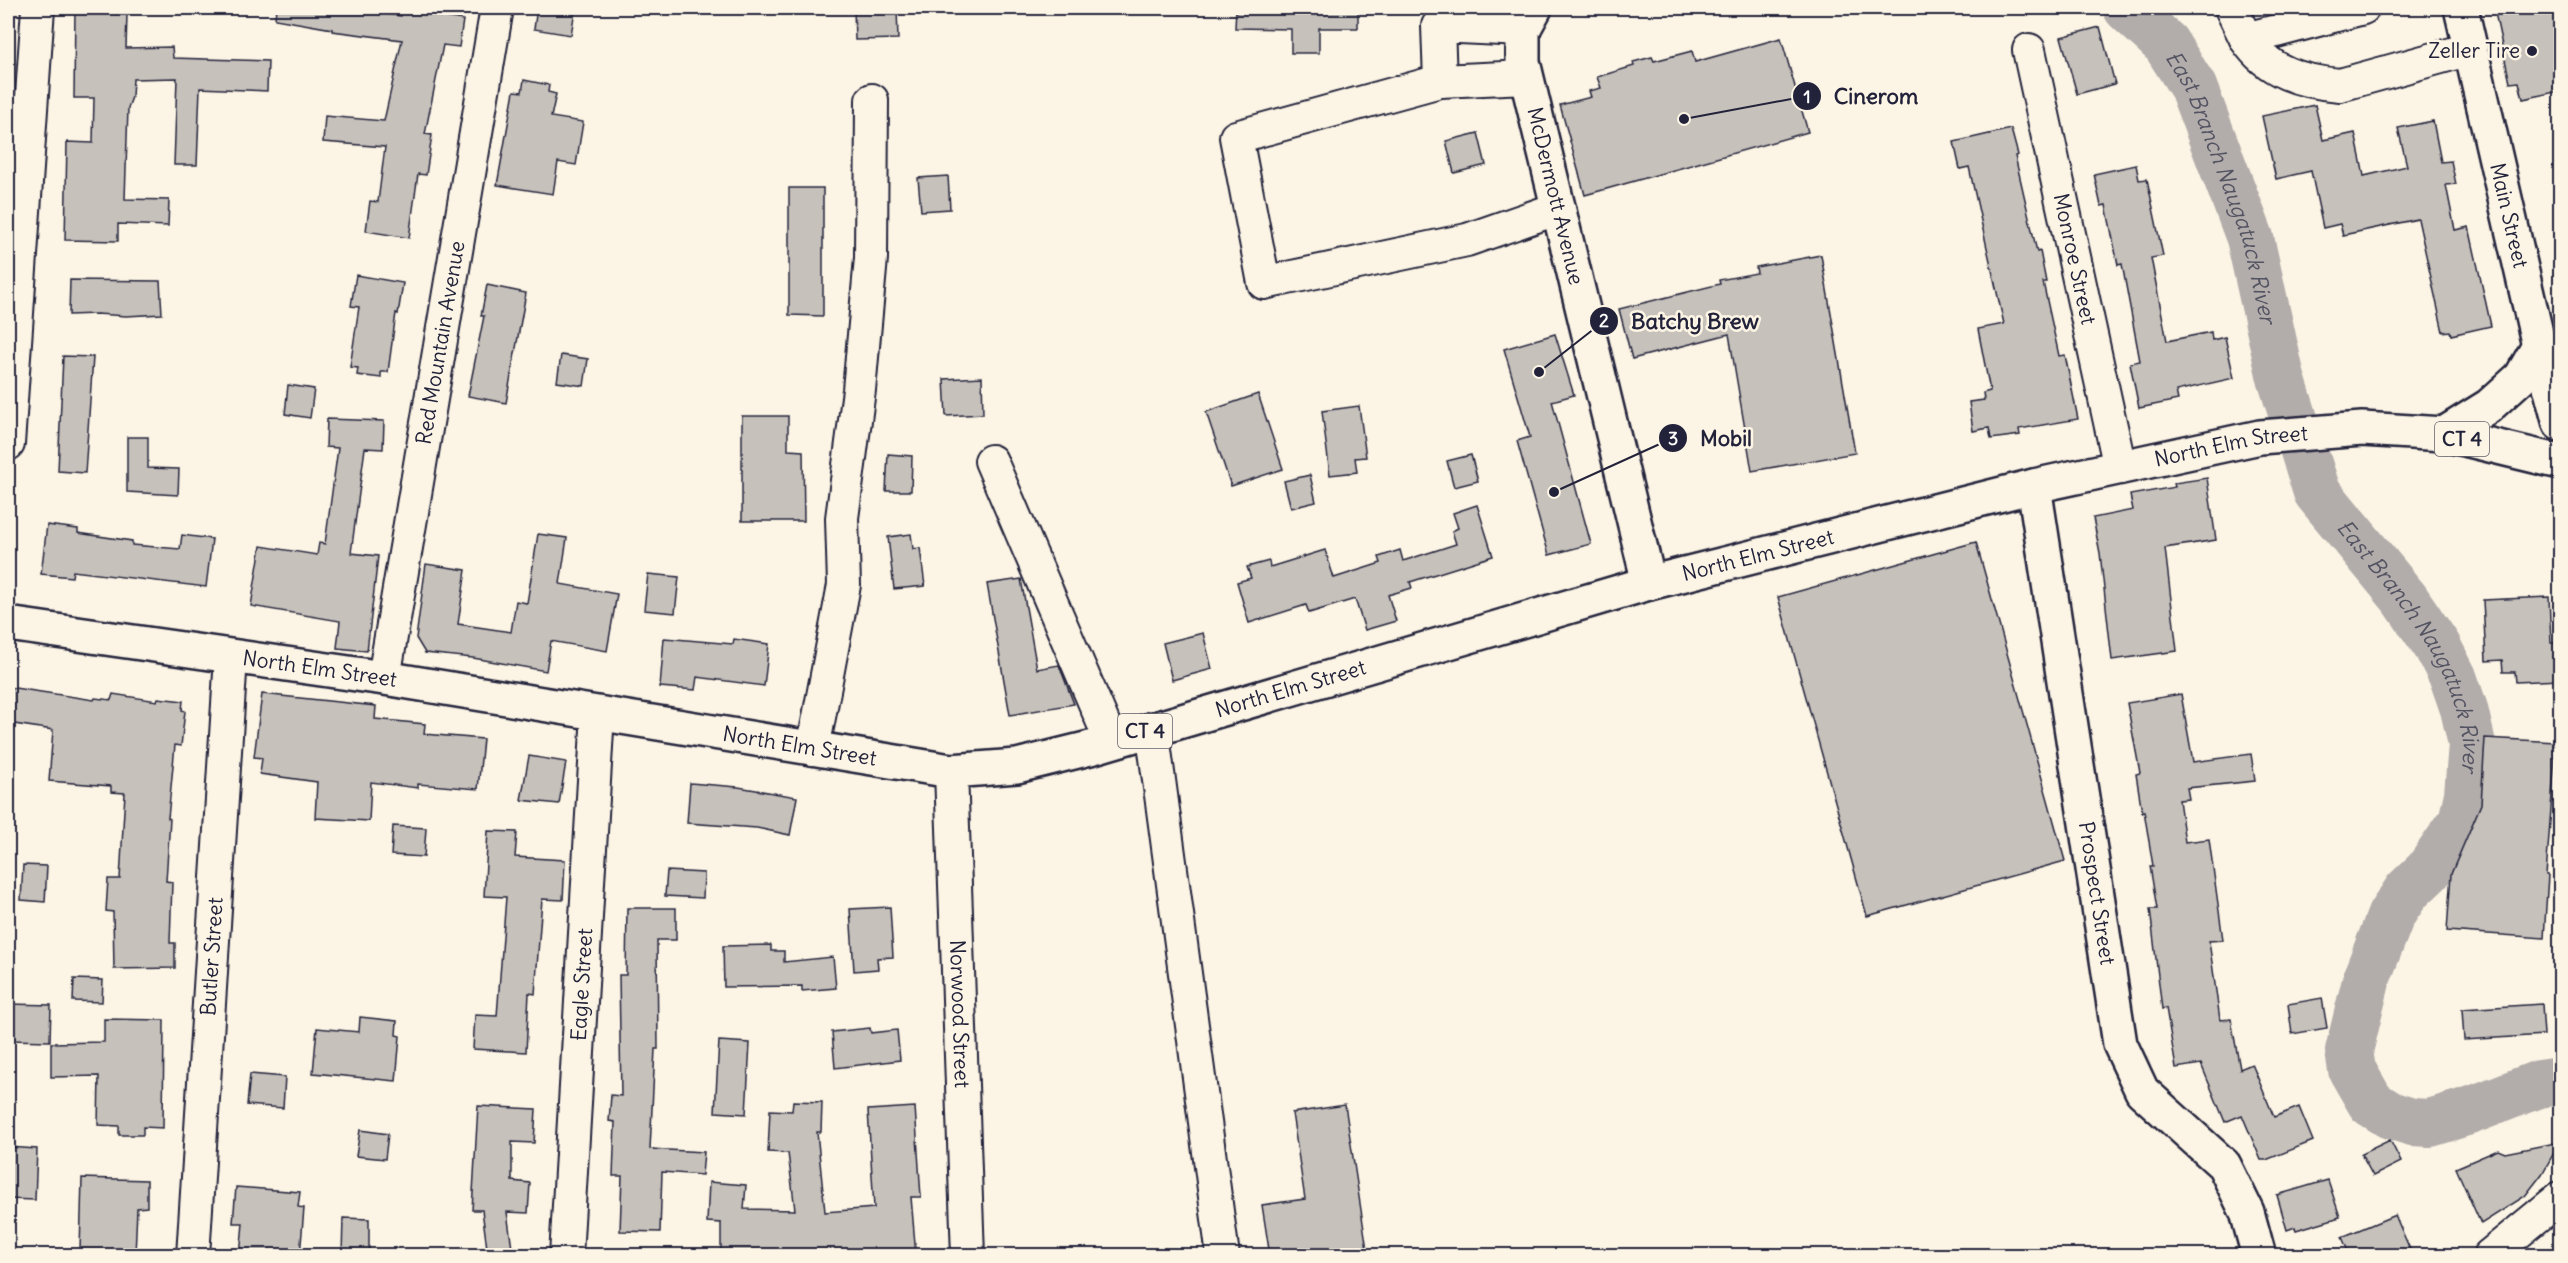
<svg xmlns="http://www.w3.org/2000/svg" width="2568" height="1263" viewBox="0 0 2568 1263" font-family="Delius,sans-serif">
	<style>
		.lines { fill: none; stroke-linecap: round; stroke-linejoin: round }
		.river { stroke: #b2adab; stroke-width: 48 }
		.building { fill: #c6c1bb; stroke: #22223b; stroke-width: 1.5 }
		.minor-casing { stroke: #22223b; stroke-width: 36 }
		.major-casing { stroke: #22223b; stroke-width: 38 }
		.minor { stroke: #fcf5e5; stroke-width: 32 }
		.major { stroke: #fcf5e5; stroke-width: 33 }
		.poi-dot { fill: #22223b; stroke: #fcf5e5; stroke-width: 2 }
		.labels { text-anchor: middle; stroke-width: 5; stroke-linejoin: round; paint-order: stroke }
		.shield { fill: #fcf5e5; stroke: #63616e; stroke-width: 1.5 }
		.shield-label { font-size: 20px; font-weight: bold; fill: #22223b }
		.poi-label { font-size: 21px; fill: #22223b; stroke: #fcf5e5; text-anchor: end }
		.street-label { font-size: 21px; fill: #22223b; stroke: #fcf5e5 }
		.water-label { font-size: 22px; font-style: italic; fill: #545362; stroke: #fcf5e5 }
		.leader { fill: none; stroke: #22223b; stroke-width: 2 }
		.callout-dot { fill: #22223b; stroke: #fcf5e5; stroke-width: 2 }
		.mark-label { font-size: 18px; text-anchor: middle; font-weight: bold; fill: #fff }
		.callout-label { font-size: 22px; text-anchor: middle; font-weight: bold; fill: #22223b; stroke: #fcf5e5; stroke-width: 5; stroke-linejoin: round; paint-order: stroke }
	</style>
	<rect width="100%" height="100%" fill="#fcf5e5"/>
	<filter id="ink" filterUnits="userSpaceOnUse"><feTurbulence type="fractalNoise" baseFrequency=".0167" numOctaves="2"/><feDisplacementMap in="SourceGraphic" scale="12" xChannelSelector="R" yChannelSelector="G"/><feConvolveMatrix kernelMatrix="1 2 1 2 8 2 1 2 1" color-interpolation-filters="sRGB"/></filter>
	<g filter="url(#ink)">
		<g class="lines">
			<path class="river" id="s1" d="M2127,8l39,36 27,43 57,151 31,140 36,114 88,107 32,47 16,31 11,32 8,35 -4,50 -6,28 -34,49 -21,20 -16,24 -24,62 -18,74 3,19 19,33 19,12 22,7 18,1 42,-13 67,-26 21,-3"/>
		</g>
		<g class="building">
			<polygon points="75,8 115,8 115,14 127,14 126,48 172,47 173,58 268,61 267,91 200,88 197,165 174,165 177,78 133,79 132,97 128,108 125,199 169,200 168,226 118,224 118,241 65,240 67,142 93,143 94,98 74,98"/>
			<polygon points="276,8 341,8 401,16 402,10 463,20 459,47 443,45 425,134 432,135 426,175 418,174 409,238 366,231 370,201 378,202 385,147 323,142 325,116 384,121 402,40 332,31 332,29 275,19"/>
			<polygon points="537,8 575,10 571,35 534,29"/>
			<polygon points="854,8 897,8 898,39 855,40"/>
			<polygon points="1236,8 1358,8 1358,28 1319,28 1319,53 1291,53 1291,29 1235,28"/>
			<polygon points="2494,8 2560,8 2560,91 2523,99 2519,82 2510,83"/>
			<polygon points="2100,27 2115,84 2077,94 2061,37"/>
			<polygon points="1781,38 1808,132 1585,195 1560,105 1591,97 1589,91 1601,88 1597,77 1634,66 1633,62 1652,57 1654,61 1692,51 1695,62"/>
			<polygon points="524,80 549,85 548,92 556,94 551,117 583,122 576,165 558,162 553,194 497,185 514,91 522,92"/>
			<polygon points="2315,105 2323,140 2355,133 2364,176 2407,166 2398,128 2433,121 2441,162 2451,161 2456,184 2446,185 2455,230 2469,227 2491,326 2451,335 2450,331 2443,332 2418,219 2343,235 2340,224 2323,228 2311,171 2276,179 2262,116"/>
			<polygon points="2011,129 2018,155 2015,156 2037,252 2040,251 2046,282 2043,282 2059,356 2065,355 2078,419 2019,429 2020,435 1991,439 1989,428 1973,431 1969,402 1984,400 1983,393 1990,391 1978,329 2004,324 1969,167 1960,169 1954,142"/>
			<polygon points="1478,133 1486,165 1454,173 1446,141"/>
			<polygon points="2136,165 2139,180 2147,179 2163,256 2151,258 2167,341 2211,332 2212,340 2225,337 2234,378 2176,391 2178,400 2139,408 2130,363 2140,361 2122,264 2118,265 2106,205 2101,206 2094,174"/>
			<polygon points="948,176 950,209 921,211 918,178"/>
			<polygon points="789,188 823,188 823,316 789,315"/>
			<polygon points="1821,255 1855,453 1752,471 1729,334 1632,359 1619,309 1720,284 1719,280 1757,273 1756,267"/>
			<polygon points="356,275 403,283 398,314 396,313 388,372 381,372 381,378 357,375 358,368 350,367 359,307 351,306"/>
			<polygon points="70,280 160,281 162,314 126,316 97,314 69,315"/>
			<polygon points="487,285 526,293 506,403 468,396 484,316 481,316"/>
			<polygon points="1555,334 1574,395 1552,401 1591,544 1549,555 1517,441 1530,437 1504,349"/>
			<polygon points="561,355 588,359 584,386 557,382"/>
			<polygon points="63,356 93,357 85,473 58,471"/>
			<polygon points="982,377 983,414 946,416 944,379"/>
			<polygon points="288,385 314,389 310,418 285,414"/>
			<polygon points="1258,394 1283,469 1231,486 1206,412"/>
			<polygon points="1359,406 1366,457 1355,458 1357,472 1330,475 1322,411"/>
			<polygon points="742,416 788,416 788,450 803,451 804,521 742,521"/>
			<polygon points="327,419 384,421 383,449 365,448 351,553 378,556 367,651 337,648 340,621 251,606 261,546 317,555 319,543 325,544 338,448 326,447"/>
			<polygon points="127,437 148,437 148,468 179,469 178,495 127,492"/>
			<polygon points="888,454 912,456 911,491 886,491"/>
			<polygon points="1471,455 1478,481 1454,487 1447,461"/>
			<polygon points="1310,475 1316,502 1291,508 1284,481"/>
			<polygon points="2207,478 2216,540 2165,548 2177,651 2112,660 2100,553 2093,518 2133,510 2130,495 2175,487 2174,483"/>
			<polygon points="1477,505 1493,556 1410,582 1412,588 1388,595 1396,621 1365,630 1355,599 1309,613 1306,605 1249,623 1237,582 1251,578 1247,567 1269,561 1270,567 1325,550 1334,578 1381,563 1379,557 1400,550 1403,561 1456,544 1452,531 1458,528 1453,513"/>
			<polygon points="47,525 78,529 78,533 132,541 132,545 180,549 182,535 212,539 206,587 73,571 72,577 41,574"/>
			<polygon points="538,534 567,538 560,584 617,594 607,651 551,641 546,671 473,658 425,653 416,638 426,564 466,570 458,624 511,632 516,601 527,603"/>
			<polygon points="911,534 913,549 920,548 925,586 894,589 888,537"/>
			<polygon points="1976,542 2065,861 1867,916 1778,597"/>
			<polygon points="648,574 679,577 675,613 644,610"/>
			<polygon points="1021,579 1037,669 1059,665 1074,704 1010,715 987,584"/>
			<polygon points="2549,597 2551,643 2560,643 2560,680 2516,682 2515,672 2503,672 2502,660 2486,661 2483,600"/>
			<polygon points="1203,633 1212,669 1172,680 1163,643"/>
			<polygon points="664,638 733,644 734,639 769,644 764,686 697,677 695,690 660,687"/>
			<polygon points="8,687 94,700 95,698 111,700 113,694 157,701 158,698 183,701 182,710 185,711 181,746 175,745 168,818 170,819 166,881 172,882 170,943 175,943 175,968 114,969 113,912 106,911 108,879 120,879 125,793 111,792 111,786 49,781 53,730 8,723"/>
			<polygon points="262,694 376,706 375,719 425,724 424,734 483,739 478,789 418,784 418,788 371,782 369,821 315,818 317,782 260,774 262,758 254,757"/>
			<polygon points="2181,694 2193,762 2251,754 2255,781 2187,788 2189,799 2179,800 2185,842 2209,839 2223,940 2209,941 2220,1020 2231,1019 2240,1069 2252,1064 2274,1117 2299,1107 2313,1141 2266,1160 2261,1160 2242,1115 2225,1122 2201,1064 2176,1068 2166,1008 2162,1009 2150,909 2157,909 2150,866 2153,866 2144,811 2142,812 2136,774 2140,773 2127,703"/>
			<polygon points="2485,738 2556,742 2546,875 2548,875 2544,938 2447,931 2451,874 2481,804"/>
			<polygon points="529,756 566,762 559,804 521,800"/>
			<polygon points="690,783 738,787 797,797 790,835 757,828 687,823"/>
			<polygon points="393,826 426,828 424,857 391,855"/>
			<polygon points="488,831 517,832 515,857 565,860 563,900 542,899 535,994 529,993 526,1052 473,1049 475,1015 497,1016 506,897 484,896"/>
			<polygon points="23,865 47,866 45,902 21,900"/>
			<polygon points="667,871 704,873 703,898 665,896"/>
			<polygon points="890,907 893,957 877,958 878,969 854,971 850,909"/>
			<polygon points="627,908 676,908 676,940 657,940 658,1049 655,1049 650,1149 704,1152 702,1175 662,1172 660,1232 620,1231 622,1176 613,1176 615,1122 609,1121 611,1095 621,1096 619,975 626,975"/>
			<polygon points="771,945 771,951 784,951 784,962 833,957 836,988 802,991 802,986 724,987 723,946"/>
			<polygon points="74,979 103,980 102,1002 73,1001"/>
			<polygon points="2322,998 2327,1028 2292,1034 2288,1004"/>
			<polygon points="8,1004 51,1005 50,1041 8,1040"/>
			<polygon points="2542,1004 2544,1035 2464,1040 2462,1009"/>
			<polygon points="360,1017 397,1021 396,1035 400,1036 396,1081 313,1073 317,1028 359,1032"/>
			<polygon points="104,1019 164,1020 163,1128 143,1127 143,1135 119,1135 119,1126 98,1125 99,1076 51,1077 51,1043 104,1042"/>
			<polygon points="870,1028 871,1033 897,1030 900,1060 835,1068 832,1032"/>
			<polygon points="719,1041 750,1043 746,1114 715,1112"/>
			<polygon points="250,1074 285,1077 283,1108 247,1105"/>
			<polygon points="793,1101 822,1102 821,1132 817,1132 825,1212 874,1208 868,1110 915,1107 921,1197 911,1197 916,1256 721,1256 721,1223 707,1222 709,1182 746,1185 744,1209 795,1210 788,1153 768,1152 770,1110 792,1111"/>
			<polygon points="1345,1105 1368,1256 1270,1256 1262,1205 1305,1199 1292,1113"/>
			<polygon points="478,1106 536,1109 534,1143 512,1142 512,1181 530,1183 528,1213 507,1212 513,1256 488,1256 482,1210 472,1210"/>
			<polygon points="360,1130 388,1134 385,1159 356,1156"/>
			<polygon points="2390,1140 2401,1162 2373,1176 2361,1154"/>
			<polygon points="2560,1142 2542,1174 2525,1196 2481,1224 2456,1168 2498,1150 2505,1153"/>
			<polygon points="8,1147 37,1149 35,1200 8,1199"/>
			<polygon points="82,1178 147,1180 147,1207 137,1208 135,1256 110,1256 110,1252 80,1251"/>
			<polygon points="2328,1180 2340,1217 2296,1230 2295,1227 2287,1230 2277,1195"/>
			<polygon points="236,1187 300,1192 298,1207 304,1208 300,1256 240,1256 243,1223 233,1223"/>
			<polygon points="2395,1215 2413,1256 2350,1256 2342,1237"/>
			<polygon points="343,1218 369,1219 369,1256 342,1256"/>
		</g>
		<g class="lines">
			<g class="minor-casing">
				<g id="minor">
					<polyline points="2231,8 2246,39"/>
					<path d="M2363,8l-117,31c22,33 56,43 94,46l130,-36"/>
					<polyline points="1523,30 1438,26 1440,81 1236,137 1264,283 1467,240 1559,208"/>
					<path id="s2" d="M2029,50l91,418"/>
					<polyline points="1440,81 1526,77"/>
					<polyline points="8,444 38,8"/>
					<polyline points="991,461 1111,741"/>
					<path id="s3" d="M384,678l113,-670"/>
					<polyline points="1152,728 1223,1256"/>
					<polyline points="813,749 844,585 842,518 859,390 871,258 872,100"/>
					<path id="s4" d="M951,771l17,485"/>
					<path id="s5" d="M193,1256l38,-599"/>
					<path id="s6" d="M566,1256l32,-543"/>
					<polyline points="2489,1256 2560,1198"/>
				</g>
			</g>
			<g class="major-casing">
				<g id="major">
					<path id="s7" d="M1535,8l-12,22v32l126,521"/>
					<path id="s8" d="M2461,8l78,338 21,78"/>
					<polyline points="2444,434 2489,406 2521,377 2539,346"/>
					<path id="s9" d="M2034,486l86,558 22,47 82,74 23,47 12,44"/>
					<path id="s10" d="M8,624l376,54 567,93 66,-5 77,-19 555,-164 385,-97 226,-49 102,-8 82,5 116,28"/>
				</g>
			</g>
			<use href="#minor" class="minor"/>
			<use href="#major" class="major"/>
		</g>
	</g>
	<circle class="poi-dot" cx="2532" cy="51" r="6"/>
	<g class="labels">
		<g class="shield">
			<rect x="2435" y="422" width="54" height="34" rx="4.5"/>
			<rect x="1118" y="714" width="54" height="34" rx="4.5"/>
		</g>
		<g class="shield-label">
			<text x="2462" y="446">CT 4</text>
			<text x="1145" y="738">CT 4</text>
		</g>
		<g class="poi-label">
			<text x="2520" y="58">Zeller Tire</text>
		</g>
		<g class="street-label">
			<text dy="7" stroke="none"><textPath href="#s7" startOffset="195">McDermott Avenue</textPath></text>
			<text dy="7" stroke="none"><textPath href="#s8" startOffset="213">Main Street</textPath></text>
			<text dy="7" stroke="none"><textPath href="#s2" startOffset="214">Monroe Street</textPath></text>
			<text dy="7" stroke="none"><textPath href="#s3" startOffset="340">Red Mountain Avenue</textPath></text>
			<text dy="7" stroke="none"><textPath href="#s10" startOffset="2277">North Elm Street</textPath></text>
			<text dy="7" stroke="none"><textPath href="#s10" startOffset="1791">North Elm Street</textPath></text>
			<text dy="7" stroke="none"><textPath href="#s10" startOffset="315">North Elm Street</textPath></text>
			<text dy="7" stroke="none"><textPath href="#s10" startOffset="1305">North Elm Street</textPath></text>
			<text dy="7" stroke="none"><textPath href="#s10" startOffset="801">North Elm Street</textPath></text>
			<text dy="7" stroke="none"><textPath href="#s9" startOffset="412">Prospect Street</textPath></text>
			<text dy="7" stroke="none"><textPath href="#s5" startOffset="300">Butler Street</textPath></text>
			<text dy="7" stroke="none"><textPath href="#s6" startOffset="272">Eagle Street</textPath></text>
			<text dy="7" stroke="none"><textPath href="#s4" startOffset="243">Norwood Street</textPath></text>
		</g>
		<g class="water-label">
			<text dy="8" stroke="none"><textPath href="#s1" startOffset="208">East Branch Naugatuck River</textPath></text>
			<text dy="8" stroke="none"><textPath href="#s1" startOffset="712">East Branch Naugatuck River</textPath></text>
		</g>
	</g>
	<path class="leader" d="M1684 119L1807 96M1539 372L1604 321M1554 492L1673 438"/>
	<g class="callout-dot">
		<circle cx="1684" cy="119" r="6"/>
		<circle cx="1539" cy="372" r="6"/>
		<circle cx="1554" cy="492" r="6"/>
		<circle cx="1807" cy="96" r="15"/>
		<circle cx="1604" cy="321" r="15"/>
		<circle cx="1673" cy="438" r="15"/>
	</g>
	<g class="mark-label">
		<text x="1807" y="103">1</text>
		<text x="1604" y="327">2</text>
		<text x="1673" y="445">3</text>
	</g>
	<g class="callout-label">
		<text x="1876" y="104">Cinerom</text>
		<text x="1695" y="329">Batchy Brew</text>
		<text x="1726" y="446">Mobil</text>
	</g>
	<rect width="2568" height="1263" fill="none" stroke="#fcf5e5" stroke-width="30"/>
	<rect x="15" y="15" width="2538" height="1233" fill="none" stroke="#22223b" stroke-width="2" filter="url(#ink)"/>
</svg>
